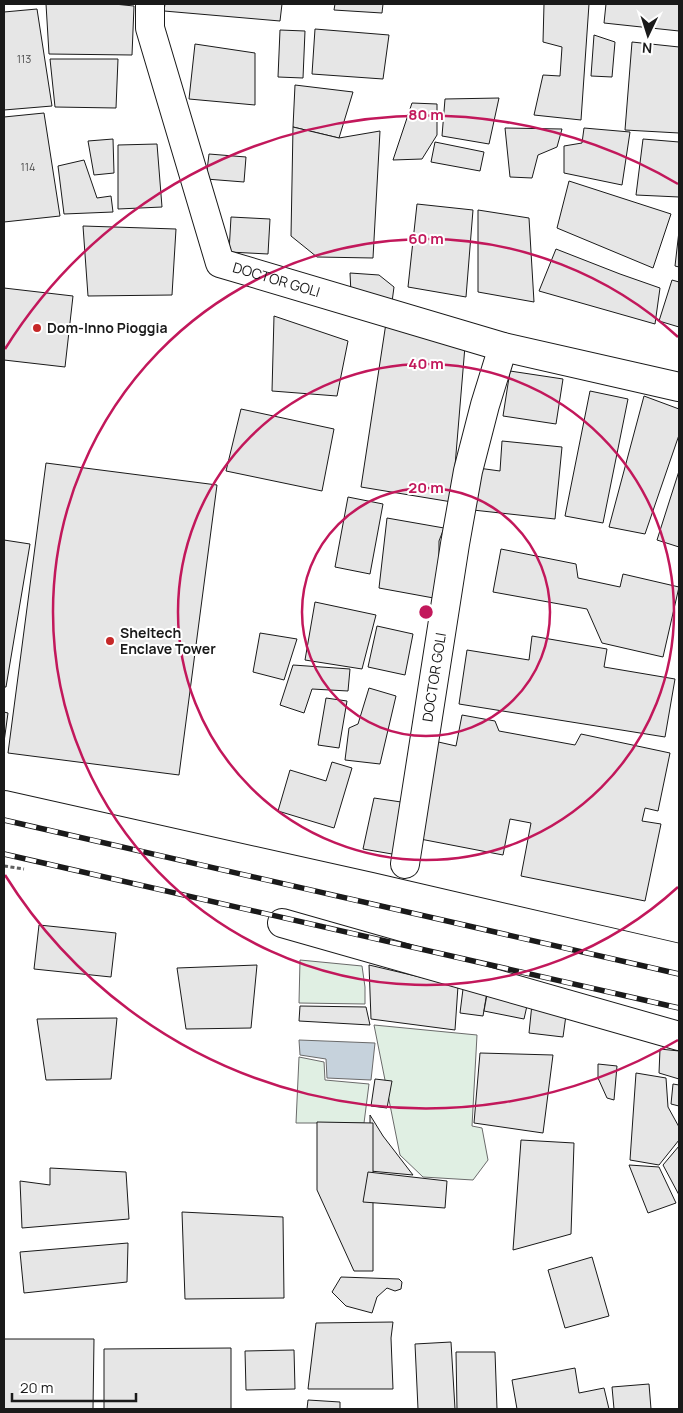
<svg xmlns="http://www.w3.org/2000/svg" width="683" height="1413" viewBox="0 0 683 1413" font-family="Manrope,sans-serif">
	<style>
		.green { fill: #e0efe3; stroke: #6a6a6a }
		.water { fill: #c6d2dc; stroke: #6a6a6a }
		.building { fill: #e6e6e6; stroke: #1a1a1a }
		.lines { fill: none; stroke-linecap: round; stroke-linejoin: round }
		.minor-casing { stroke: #1a1a1a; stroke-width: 30 }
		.path { stroke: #5f5f5f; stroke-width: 3; stroke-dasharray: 4 2.5; stroke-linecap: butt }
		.minor { stroke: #fff; stroke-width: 28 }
		.rail-casing { stroke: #1a1a1a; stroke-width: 5.5 }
		.rail { stroke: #fff; stroke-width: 4; stroke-dasharray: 11; stroke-linecap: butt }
		.ring { fill: none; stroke: #c2185b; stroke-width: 2.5 }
		.poi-dot { fill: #c62828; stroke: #fff; stroke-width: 2 }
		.labels { text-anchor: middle; stroke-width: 4; stroke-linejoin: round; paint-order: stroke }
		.number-label { font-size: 11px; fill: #4d4d4d }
		.street-label { font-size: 14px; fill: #1a1a1a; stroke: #fff }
		.poi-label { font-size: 14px; font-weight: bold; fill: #1a1a1a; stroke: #fff; text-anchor: start }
		.centre { fill: #c2185b; stroke: #fff; stroke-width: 2.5 }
		.ring-label { font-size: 15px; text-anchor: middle; font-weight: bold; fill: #c2185b; stroke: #fff; stroke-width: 4; stroke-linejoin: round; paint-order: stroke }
	</style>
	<rect width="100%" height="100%" fill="#fff"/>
	<g class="green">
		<polygon points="300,960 362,966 365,987 365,1004 299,1003"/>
		<polygon points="374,1025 477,1035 472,1126 482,1128 488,1160 473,1180 423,1177 400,1155"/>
		<polygon points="299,1057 324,1062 325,1080 369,1084 364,1123 296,1123"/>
	</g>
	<polygon class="water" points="299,1040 375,1043 371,1080 327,1078 326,1059 300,1055"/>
	<g class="building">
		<polygon points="46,4 114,4 134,6 132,55 49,54"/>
		<polygon points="165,4 282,4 280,21 164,11"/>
		<polygon points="335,4 383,4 382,13 334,10"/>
		<polygon points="544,4 589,4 581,120 534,115 543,75 560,76 562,47 543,42"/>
		<polygon points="606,4 679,4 679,31 604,23"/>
		<polygon points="37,9 52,106 4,110 4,12"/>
		<polygon points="315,29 389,35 383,79 312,74"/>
		<polygon points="280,30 305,31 303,78 278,77"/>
		<polygon points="594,35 615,42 612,77 591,76"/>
		<polygon points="632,42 679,47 679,133 625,130"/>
		<polygon points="195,44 255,53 255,105 189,99"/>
		<polygon points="50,59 118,59 116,108 55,107"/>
		<polygon points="295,85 353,92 339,138 293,127"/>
		<polygon points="499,98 489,144 442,136 445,99"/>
		<polygon points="412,103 437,104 437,135 422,159 393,160"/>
		<polygon points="44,113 60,216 4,222 4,117"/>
		<polygon points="293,127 339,138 380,131 373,258 317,257 291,236"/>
		<polygon points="505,128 562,129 557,147 538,155 532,178 510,177"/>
		<polygon points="584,128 630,132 622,185 564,173 564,146 582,143"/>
		<polygon points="113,139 114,173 94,175 88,141"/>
		<polygon points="643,139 679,142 679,197 636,195"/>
		<polygon points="435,142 484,152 480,171 431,162"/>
		<polygon points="157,144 162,207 118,209 118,145"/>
		<polygon points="209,154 246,157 244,182 206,179"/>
		<polygon points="84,160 97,198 111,196 113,212 64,214 58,166"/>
		<polygon points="569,181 671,214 653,268 557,228"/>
		<polygon points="417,204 473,210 466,297 408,287"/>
		<polygon points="478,210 529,218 534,302 478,292"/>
		<polygon points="231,217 270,219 268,254 229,252"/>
		<polygon points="83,226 176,229 172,295 88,296"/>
		<polygon points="679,231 679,267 675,266"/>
		<polygon points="556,249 620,274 660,288 655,324 539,291"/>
		<polygon points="350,273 379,275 394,287 392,302 351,293"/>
		<polygon points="672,280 679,282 679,327 659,321"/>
		<polygon points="4,288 73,296 65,367 4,360"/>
		<polygon points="274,316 348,341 337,396 272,391"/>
		<polygon points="386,323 466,334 452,502 361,487"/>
		<polygon points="510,371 563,379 556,424 503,416"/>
		<polygon points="590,391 628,399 603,523 565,516"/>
		<polygon points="644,396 679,409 679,435 645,534 609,527"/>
		<polygon points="241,409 334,429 322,491 226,471"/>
		<polygon points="502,441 562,447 555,519 473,510 478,468 500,471"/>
		<polygon points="46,463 217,485 179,775 8,753"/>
		<polygon points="679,471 679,547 657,540"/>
		<polygon points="348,497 383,504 370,574 335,567"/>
		<polygon points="387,518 444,528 439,541 439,599 379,588"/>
		<polygon points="4,540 30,544 6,687 4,687"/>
		<polygon points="501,549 576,564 578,578 620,587 623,574 679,587 663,657 602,643 587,609 493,592"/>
		<polygon points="315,602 376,615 362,669 305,660"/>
		<polygon points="377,626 413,634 405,675 368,667"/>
		<polygon points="260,633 297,639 284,680 253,672"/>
		<polygon points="532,636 607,649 604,667 675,679 665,737 459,704 467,650 529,660"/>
		<polygon points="293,665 350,669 348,691 312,689 304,713 280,705"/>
		<polygon points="369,688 396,696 380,764 345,760 349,728 358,724"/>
		<polygon points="326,698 347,701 339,748 318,745"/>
		<polygon points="4,712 8,713 4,742"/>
		<polygon points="462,715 495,721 499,731 575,745 581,734 670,753 658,811 645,808 642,821 661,824 645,901 521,876 531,823 510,819 503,855 415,838 434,741 456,746"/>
		<polygon points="332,762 352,768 334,828 278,811 290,770 326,781"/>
		<polygon points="374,798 408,803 398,855 363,849"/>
		<polygon points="39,925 116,933 111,977 34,969"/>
		<polygon points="257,965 251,1028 186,1029 177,968"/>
		<polygon points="369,965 458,986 455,1030 371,1019"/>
		<polygon points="463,989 487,992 483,1016 460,1013"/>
		<polygon points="488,989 529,997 524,1019 484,1011"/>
		<polygon points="532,1004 567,1008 563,1037 529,1033"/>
		<polygon points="300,1006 366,1007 370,1025 299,1021"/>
		<polygon points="117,1018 111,1079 46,1080 37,1019"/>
		<polygon points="660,1049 679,1051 679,1079 659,1073"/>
		<polygon points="480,1053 553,1055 543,1133 474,1123"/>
		<polygon points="598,1064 617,1066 614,1100 607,1098 598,1078"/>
		<polygon points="636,1073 666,1078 668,1107 679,1127 679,1140 659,1165 630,1160"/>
		<polygon points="375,1079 392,1081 387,1108 371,1106"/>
		<polygon points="673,1084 679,1085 679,1106 671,1104"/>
		<polygon points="370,1115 383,1136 413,1175 370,1171"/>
		<polygon points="317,1122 373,1123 373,1271 354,1271 317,1190"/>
		<polygon points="521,1140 574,1143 571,1234 513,1250"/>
		<polygon points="679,1146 679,1195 663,1165"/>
		<polygon points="629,1165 659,1167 676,1203 648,1213"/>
		<polygon points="50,1168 126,1172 129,1219 22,1228 20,1181 50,1185"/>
		<polygon points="368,1172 447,1181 445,1208 363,1202"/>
		<polygon points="182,1212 283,1217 284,1298 185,1299"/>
		<polygon points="128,1243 127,1282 24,1293 20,1252"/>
		<polygon points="592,1257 609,1316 565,1328 548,1270"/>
		<polygon points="341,1277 399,1279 402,1282 401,1289 395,1291 387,1288 377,1297 372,1313 346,1306 332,1292"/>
		<polygon points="393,1322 391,1338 393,1389 308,1389 316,1323"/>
		<polygon points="4,1339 94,1339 93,1409 4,1409"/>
		<polygon points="451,1342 455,1409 418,1409 415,1344"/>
		<polygon points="231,1348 231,1409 104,1409 104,1349"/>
		<polygon points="294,1350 295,1389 246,1390 245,1351"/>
		<polygon points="456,1352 495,1352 497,1409 457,1409"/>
		<polygon points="575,1368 579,1393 604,1388 609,1409 517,1409 512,1380"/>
		<polygon points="649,1384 651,1409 614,1409 612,1387"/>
		<polygon points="308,1400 340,1402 340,1409 307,1409"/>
	</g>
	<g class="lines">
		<g class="minor-casing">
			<g id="minor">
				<path id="s1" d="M150,4v24l70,235 283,84 176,40"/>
				<polyline points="4,805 371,887 679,958"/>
				<path id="s2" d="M405,864l50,-320 13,-73 17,-66 18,-58"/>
				<polyline points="282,923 679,1036"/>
			</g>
		</g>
		<polyline class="path" points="4,866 24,869"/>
		<use href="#minor" class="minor"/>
		<g class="rail-casing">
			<g id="rail">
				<polyline points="4,820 679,974"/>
				<polyline points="4,854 679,1008"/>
			</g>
		</g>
		<use href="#rail" class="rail"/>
	</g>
	<g class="ring">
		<circle cx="426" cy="612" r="124"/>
		<circle cx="426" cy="612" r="248"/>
		<path d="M678 887A373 373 0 1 1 678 337"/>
		<path d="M678 1040A497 497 0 0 1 5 875M5 349A497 497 0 0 1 678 184"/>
	</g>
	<g class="poi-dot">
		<circle cx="37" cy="328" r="5"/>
		<circle cx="110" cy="641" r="5"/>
	</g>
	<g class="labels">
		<g class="number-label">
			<text x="24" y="63">113</text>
			<text x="28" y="171">114</text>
		</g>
		<g class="street-label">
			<text dy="5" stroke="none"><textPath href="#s1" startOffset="328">DOCTOR GOLI</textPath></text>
			<text dy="5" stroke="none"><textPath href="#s2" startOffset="189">DOCTOR GOLI</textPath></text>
		</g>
		<g class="poi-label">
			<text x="47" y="333">Dom-Inno Pioggia</text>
			<text x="120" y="638">Sheltech<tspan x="120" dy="16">Enclave Tower</tspan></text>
		</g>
	</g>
	<circle cx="426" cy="612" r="8" class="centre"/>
	<g class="ring-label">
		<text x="426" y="120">80 m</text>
		<text x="426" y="244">60 m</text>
		<text x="426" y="369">40 m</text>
		<text x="426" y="493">20 m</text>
	</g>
	<rect width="683" height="1413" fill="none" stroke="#1a1a1a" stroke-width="10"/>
	<g transform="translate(648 35) rotate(184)" stroke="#ffffff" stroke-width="4" paint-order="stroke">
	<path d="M0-4L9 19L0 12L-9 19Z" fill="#1a1a1a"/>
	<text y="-8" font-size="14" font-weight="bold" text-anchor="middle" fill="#1a1a1a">N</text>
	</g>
	<path d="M12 1393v8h124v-8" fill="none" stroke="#1a1a1a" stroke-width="2.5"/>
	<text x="20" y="1393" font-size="15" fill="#1a1a1a" stroke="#ffffff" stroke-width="4" paint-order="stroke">20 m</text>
</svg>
